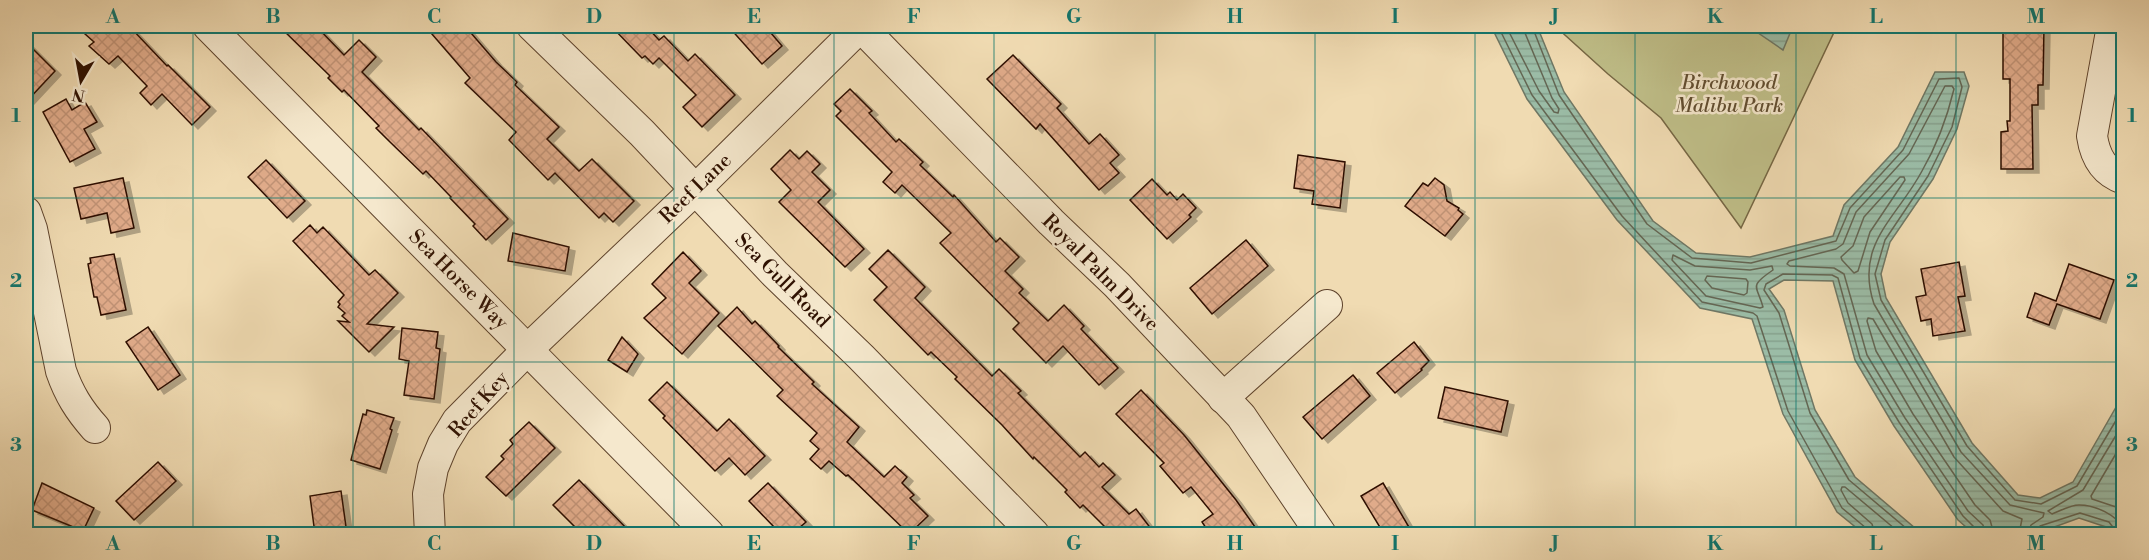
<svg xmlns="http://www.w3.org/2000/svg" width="2149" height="560" viewBox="0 0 2149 560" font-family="'Libre Bodoni',serif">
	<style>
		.park { fill: #bfbe88; stroke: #766744; stroke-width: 1.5 }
		.water { fill: url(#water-rules); stroke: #6f7764; stroke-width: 1.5 }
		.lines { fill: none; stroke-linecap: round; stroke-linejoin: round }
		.shore { stroke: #646653; stroke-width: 1.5 }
		.building { fill: url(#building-cross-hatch); stroke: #2e1000; stroke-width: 1.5; filter: url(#shadow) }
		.minor-casing { stroke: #5e432c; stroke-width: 32 }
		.minor { stroke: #f5e8cd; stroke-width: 30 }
		.grid { fill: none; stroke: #0f766e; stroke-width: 1.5; stroke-opacity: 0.55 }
		.labels { text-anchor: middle; stroke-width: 5; stroke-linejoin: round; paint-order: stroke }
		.park-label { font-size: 20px; font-style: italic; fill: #614d30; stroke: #f5e8cd }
		.street-label { font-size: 20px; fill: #2e1000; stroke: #f5e8cd }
		.neatline { fill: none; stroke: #0f766e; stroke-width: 2 }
		.grid-label { font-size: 20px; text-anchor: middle; font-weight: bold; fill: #0f766e }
	</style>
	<defs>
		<pattern id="water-rules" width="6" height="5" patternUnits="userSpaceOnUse" patternTransform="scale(1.5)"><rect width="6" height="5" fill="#9bbca6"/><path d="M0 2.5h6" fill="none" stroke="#86a18d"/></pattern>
		<pattern id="building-cross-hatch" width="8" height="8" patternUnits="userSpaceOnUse" patternTransform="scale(1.5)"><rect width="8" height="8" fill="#e0ab8a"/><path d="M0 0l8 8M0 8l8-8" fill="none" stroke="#c09275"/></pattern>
		<filter id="shadow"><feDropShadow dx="6" dy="4" stdDeviation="0" flood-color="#0004"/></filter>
	</defs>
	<rect width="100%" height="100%" fill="#f0dbb2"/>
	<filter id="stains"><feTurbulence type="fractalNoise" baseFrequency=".00333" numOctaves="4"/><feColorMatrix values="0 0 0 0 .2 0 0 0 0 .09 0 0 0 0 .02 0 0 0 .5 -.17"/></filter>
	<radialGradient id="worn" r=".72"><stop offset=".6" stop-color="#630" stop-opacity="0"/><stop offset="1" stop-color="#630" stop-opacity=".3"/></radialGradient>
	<polygon class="park" points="1555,26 1837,26 1741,228 1661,118 1608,74"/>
	<g class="water">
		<polygon points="1491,26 1537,26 1564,92 1653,221 1696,253 1750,257 1833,236 1844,205 1898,147 1935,72 1964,72 1969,86 1957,129 1933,179 1890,242 1881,274 1886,298 1972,443 2018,495 2040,498 2073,482 2123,395 2123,534 2112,534 2106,527 2079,518 2035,534 1974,534 1958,520 1894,426 1855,360 1833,281 1784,280 1769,289 1784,310 1815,410 1855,477 1922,534 1864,534 1837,512 1783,414 1752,319 1700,308 1617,220 1527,99"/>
		<polygon points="1748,26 1793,26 1783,50"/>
	</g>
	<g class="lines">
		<g class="shore">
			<polyline points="1498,26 1532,95 1622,216 1702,302 1753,313 1757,316 1788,411 1842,508 1866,528 1867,534"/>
			<polyline points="1506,26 1539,91 1554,112 1558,113 1559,109 1552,98 1525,33 1524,26"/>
			<polyline points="1532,26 1559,95 1647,224 1692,258 1751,263 1836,241 1850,208 1903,150 1939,79 1959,78 1962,87 1952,127 1928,176 1885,240 1875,274 1881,300 1967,446 2015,500 2041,504 2077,486 2124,407"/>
			<polygon points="1900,177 1904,177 1905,180 1870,232 1858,271 1854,273 1842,260 1841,257 1853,246 1864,217"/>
			<path d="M1673,255l22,11 55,4 22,-4 1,4c-25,17 -16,15 -10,37l-3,1 -54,-12 -34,-36z"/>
			<polygon points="1707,276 1746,279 1748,282 1747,293 1744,295 1712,288 1705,280"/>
			<path d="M2124,422l-41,68 -35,21 4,3c8,-3 18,-9 27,-9 16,0 39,10 45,25"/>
			<polyline points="2124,440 2091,496 2092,499 2116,507 2124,512"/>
			<polyline points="1875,534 1872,524 1848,503 1841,490 1842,487 1845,487 1901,534"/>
			<polyline points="1913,534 1849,480 1810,413 1779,313 1764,290 1766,284 1783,274 1832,275 1838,278 1860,358 1899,422 1963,516 1976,529 1977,534"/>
			<path d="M1985,534l-2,-9 -15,-14 -63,-93 -38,-63 -23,-81 -10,-6 -44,-2 -3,-2 2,-3 47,-12 7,-5 13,-32 53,-58 36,-68h7l2,3c-7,29 -17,56 -32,82 -25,47 -68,73 -48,133l87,148 49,53 34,8 -1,4 -12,8 -3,9"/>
			<polyline points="1994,534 1990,520 1975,505 1913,414 1876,351 1867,321 1868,318 1873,319 1954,457 2003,511 2022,519 2019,534"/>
			<polyline points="2036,534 2040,526 2080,513 2109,522 2115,530 2116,534"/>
		</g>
	</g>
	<g class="building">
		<polygon points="76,26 129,26 167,66 168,65 210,107 192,125 162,94 151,105 140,93 147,86 118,56 109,64 89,46 94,42"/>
		<polygon points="279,26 316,26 344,55 359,40 376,57 362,72 419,130 421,128 508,219 486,240 473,226 475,224 450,198 451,197 426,171 423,174 390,142 376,128 379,126 344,90 342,92 328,78 330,76"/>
		<polygon points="425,26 465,26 496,62 517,82 515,85 559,127 547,139 579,171 592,159 634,201 613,222 604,213 599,218 555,173 548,180 509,140 516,132 465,83 470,78"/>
		<polygon points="611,26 646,26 659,40 664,36 688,61 695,54 735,95 702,127 683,107 696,95 659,58 653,64 645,56 642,58"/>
		<polygon points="728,26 765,26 782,46 762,64"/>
		<polygon points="2003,26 2027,30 2028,26 2044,26 2043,85 2038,85 2038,105 2032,105 2033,169 2001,169 2001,132 2008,131 2007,121 2010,121 2010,79 2003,79"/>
		<polygon points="26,42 55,71 26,102"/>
		<polygon points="1013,55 1061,104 1057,108 1089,144 1100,134 1119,155 1110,163 1119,173 1099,190 1040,124 1036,129 987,79"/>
		<polygon points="850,89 872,111 869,113 896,142 899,139 923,162 920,165 953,197 954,195 996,242 1000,238 1019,257 1005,271 1023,289 1019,293 1048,321 1064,305 1084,326 1081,329 1118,368 1099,385 1063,346 1046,363 1013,329 1019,323 940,243 951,233 902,185 895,193 883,182 892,172 836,116 841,111 834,104"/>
		<polygon points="66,99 72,110 85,102 97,122 84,129 95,149 70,162 43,112"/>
		<polygon points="790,150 799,159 807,151 820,164 812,172 830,190 818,202 864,249 845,267 779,202 791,190 771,169"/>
		<polygon points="1298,155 1345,162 1340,208 1312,204 1314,191 1294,188"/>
		<polygon points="266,160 305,201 287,218 248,177"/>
		<polygon points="123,178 134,228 111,233 107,213 81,219 74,188"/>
		<polygon points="1435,178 1444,185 1447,201 1459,208 1458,210 1463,214 1445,236 1405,206 1423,183 1428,186"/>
		<polygon points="1152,179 1167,195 1170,192 1177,200 1183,194 1196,208 1189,215 1191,217 1167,239 1130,200"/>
		<polygon points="310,225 317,233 323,227 369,275 375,270 398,293 367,324 394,327 369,352 338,321 349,322 342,316 345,313 338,307 340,304 338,302 344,295 293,241"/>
		<polygon points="513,233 569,247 565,271 508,261"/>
		<polygon points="1246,240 1268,266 1212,314 1190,288"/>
		<polygon points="888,250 925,287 915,298 992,376 999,369 1021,391 1018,393 1080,457 1085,452 1099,467 1103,463 1115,475 1102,487 1129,514 1136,509 1155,534 1112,534 1083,505 1080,508 1065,492 1067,490 1034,457 1033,459 1002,425 955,379 957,377 931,352 928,355 874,300 887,287 869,269"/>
		<polygon points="683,252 701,271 689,283 719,313 682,354 644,318 666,298 652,284"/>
		<polygon points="114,254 126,310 101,315 97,297 94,297 88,264 91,263 90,258"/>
		<polygon points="1959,262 1965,296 1958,297 1965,331 1933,336 1931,319 1921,321 1916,297 1926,295 1921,269"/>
		<polygon points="2069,264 2114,280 2100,319 2057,304 2049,325 2027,317 2035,293 2056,301"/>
		<polygon points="737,307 752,324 755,321 779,346 778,347 814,382 812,384 859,427 847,442 884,477 895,466 907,477 902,483 914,495 910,498 928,516 909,534 848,475 846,476 829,461 821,469 810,459 819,449 810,441 817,433 777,396 783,390 718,326"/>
		<polygon points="148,327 180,375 158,390 126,342"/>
		<polygon points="402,328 438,332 436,348 440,349 434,399 404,395 409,361 399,359"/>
		<polygon points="622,337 638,354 627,372 608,360"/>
		<polygon points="1414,342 1429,361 1421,369 1422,370 1395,393 1377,373"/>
		<polygon points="1353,375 1370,396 1322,439 1303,417"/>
		<polygon points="667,382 717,431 729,419 765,456 745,475 729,458 715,471 663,418 665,416 649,400"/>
		<polygon points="1445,387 1508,401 1501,432 1438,418"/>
		<polygon points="1141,390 1184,435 1236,500 1260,534 1210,534 1202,522 1213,514 1191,487 1183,493 1160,466 1164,463 1116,414"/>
		<polygon points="367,410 394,418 390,429 392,430 380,469 351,460 363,414 366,415"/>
		<polygon points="529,422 555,448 506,496 486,477 504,459 501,456 513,444 510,440"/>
		<polygon points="158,462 176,481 134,520 116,501"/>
		<polygon points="579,480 632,534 582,534 553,505"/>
		<polygon points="42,483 94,508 83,531 32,510"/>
		<polygon points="768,483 806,522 792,534 766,534 774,527 749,501"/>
		<polygon points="1383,483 1413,534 1384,534 1361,496"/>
		<polygon points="341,491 347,534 315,534 310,496"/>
	</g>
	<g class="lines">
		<g class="minor-casing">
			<g id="minor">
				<polyline points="208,26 709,534"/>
				<polyline points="532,26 642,133 775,274 861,357 1034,534"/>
				<polyline points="860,26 1051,222 1117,285 1241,416 1321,534"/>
				<path d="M2112,26l-20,110c3,20 11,36 32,43"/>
				<path d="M26,212l6,17 29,142c8,23 18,39 34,57"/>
				<polyline points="1223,398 1327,305"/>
				<polyline points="430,534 428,494 433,468 443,444 457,421 528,349 696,189 861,26"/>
			</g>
		</g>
		<use href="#minor" class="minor"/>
	</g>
	<path class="grid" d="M193,26v508M353,26v508M514,26v508M674,26v508M834,26v508M994,26v508M1155,26v508M1315,26v508M1475,26v508M1635,26v508M1796,26v508M1956,26v508M26,198h2098M26,362h2098"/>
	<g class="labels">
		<g class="park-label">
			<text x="1729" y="89">Birchwood<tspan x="1729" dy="23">Malibu Park</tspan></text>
		</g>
		<g class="street-label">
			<text transform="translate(695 188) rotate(-44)" y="7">Reef Lane</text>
			<text transform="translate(1101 272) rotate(45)" y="7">Royal Palm Drive</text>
			<text transform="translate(459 279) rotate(45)" y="7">Sea Horse Way</text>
			<text transform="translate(783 280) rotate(45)" y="7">Sea Gull Road</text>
			<text transform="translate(478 404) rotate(-49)" y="7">Reef Key</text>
		</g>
	</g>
	<rect width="2149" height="560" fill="none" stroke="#f0dbb2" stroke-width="66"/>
	<g transform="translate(81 81) rotate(190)" stroke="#f5e8cd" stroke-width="4.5" paint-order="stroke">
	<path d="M0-4.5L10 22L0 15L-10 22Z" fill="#2e1000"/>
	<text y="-9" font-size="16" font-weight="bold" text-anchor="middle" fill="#2e1000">N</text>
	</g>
	<rect x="33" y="33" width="2083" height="494" class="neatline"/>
	<g class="grid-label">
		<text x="113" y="23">A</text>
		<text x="273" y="23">B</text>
		<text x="434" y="23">C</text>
		<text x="594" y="23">D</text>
		<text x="754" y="23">E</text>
		<text x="914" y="23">F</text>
		<text x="1074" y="23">G</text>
		<text x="1235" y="23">H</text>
		<text x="1395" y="23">I</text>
		<text x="1555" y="23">J</text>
		<text x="1715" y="23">K</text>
		<text x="1876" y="23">L</text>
		<text x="2036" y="23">M</text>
		<text x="16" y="122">1</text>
		<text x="2132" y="122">1</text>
		<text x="16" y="287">2</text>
		<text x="2132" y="287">2</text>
		<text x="16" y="451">3</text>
		<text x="2132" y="451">3</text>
		<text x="113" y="550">A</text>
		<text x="273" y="550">B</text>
		<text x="434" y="550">C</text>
		<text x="594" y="550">D</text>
		<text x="754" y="550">E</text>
		<text x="914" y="550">F</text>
		<text x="1074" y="550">G</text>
		<text x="1235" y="550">H</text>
		<text x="1395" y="550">I</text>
		<text x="1555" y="550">J</text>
		<text x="1715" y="550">K</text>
		<text x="1876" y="550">L</text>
		<text x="2036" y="550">M</text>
	</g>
	<rect width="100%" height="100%" filter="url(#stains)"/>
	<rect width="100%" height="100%" fill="url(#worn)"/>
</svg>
